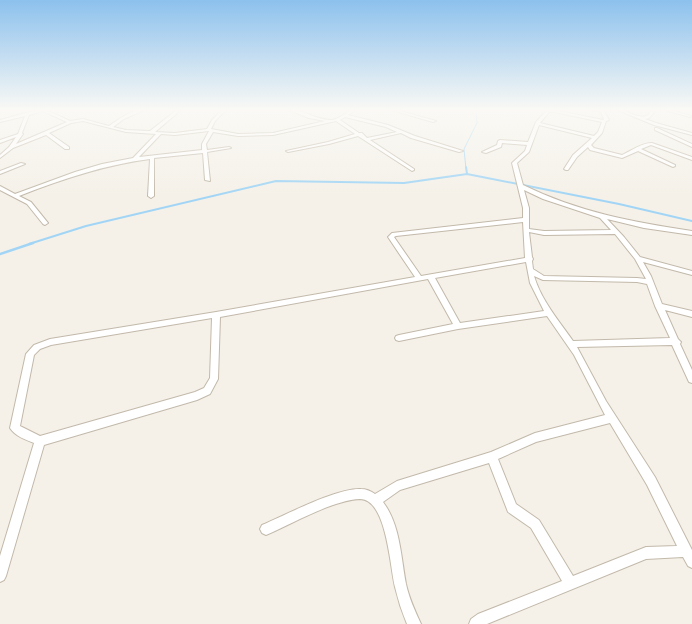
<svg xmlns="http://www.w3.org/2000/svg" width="692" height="624" viewBox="0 0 692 624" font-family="'Nunito Sans',sans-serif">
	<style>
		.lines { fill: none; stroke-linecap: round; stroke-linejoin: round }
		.stream-far2 { stroke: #a2d5f5; stroke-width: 1 }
		.stream-far1 { stroke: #a2d5f5; stroke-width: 2 }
		.stream { stroke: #a2d5f5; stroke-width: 2.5 }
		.minor-casing { stroke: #c2b9aa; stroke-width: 2 }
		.minor { fill: #fff; fill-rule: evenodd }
	</style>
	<rect width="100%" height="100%" fill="#f5f1e9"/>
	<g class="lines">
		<polyline class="stream-far2" points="466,169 464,149 477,123 476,109"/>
		<g class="stream-far1">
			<polyline points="466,167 467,174"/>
			<polyline points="29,244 86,226 276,181 404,183 467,174 619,204 692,221"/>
		</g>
		<polyline class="stream" points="0,254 33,243"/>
		<g class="minor-casing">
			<g id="minor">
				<path d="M40,109h7l-1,1 24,11 13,-2 26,7c10,-7 23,-17 36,-17l-1,1 -20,9 -11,8 13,3 24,1 28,-22h4l-27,23 20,1 32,-4 5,-9 11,-11h4l-12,12 -4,8 27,5 35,-1 52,-12 -16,-3 -20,-8 -1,-1c15,0 29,12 44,11 9,-1 16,-11 26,-11l-10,6 40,10 27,11 48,15 -4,1 -48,-14 -10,-5 -31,7 44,29v1l-2,1 -54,-35 -29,8 -41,8 -2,-1 42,-9 27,-8 -19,-13 -63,14 -35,1 -25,-4 -7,12 1,6 22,-3 2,1 -24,4 3,29 -5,-1 -2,-27 -49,5v38l-3,2 -3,-2 2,-37c-46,6 -88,20 -131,37l12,6 17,21 -3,2 -2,-1 -16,-20 -27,-14v-4l15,8 60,-22 27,-8 31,-6 23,-24 -30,-2 -43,-11 -12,2 -22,10 20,14v2h-4l-19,-14 -33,13 -13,10v-3l9,-8 7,-10 -16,6v-3l18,-6 7,-18 -25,6v-2zM43,111l24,11 -51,22 7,-10 -1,-1 7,-18zM345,117l41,10 11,5 -30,6 -5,-5h-3l-19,-13zM209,131l-7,13v6l-63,7 22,-23 14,1z"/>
				<polygon points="388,109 393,109 436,121 433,122"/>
				<path d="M588,109h21l-5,2 5,9 -3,1 -4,12 -11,12 3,3 28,7c9,-4 19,-12 30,-12l40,14v3l-41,-15 -10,4 34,16v1l-2,1 -35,-16 -16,7 -32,-8 -2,-3 -11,10 -9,13h-2l-2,-1 9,-14 19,-17 -53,-13 -10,27 -12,11 6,22c55,27 109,37 169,46v4l-48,-7 -37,-9 17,18 16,20 52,14v4l-49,-13 8,14 11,28 30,7v6l-27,-7 13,29 3,3 -1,2 12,26v13l-3,-1 -17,-37 -95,2 29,54 49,76 37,73v18l-4,-2 -5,-9 -37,2 -159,65h-18l2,-5 7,-5 84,-33 -31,-53 -23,-16 -19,-49 -89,27 -17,12c17,22 18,55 23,82 3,14 9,27 15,40h-14c-5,-12 -9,-24 -12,-37 -5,-19 -8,-88 -35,-88 -27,1 -68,25 -94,36l-4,-2 -2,-4 2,-4c24,-10 74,-37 99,-36 5,0 10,2 14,5l22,-13 94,-29 44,-19 70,-18 -31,-60 -27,-39 -89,13 -59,12 -3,-1 -1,-2 1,-2 3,-1 54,-11 -25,-45 -208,38 -2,62 -8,15 -13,6 -153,45 -38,131 -2,4 -4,2v-26l34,-113c-8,-3 -19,-7 -24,-15l16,-74 8,-9 16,-6 166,-27 199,-35 -27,-40 4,-4 131,-15v-10l-11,-45 13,-12 2,-6 -25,-2 -1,4 -15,6 -4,-1 15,-7 1,-4 2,-1 28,2 8,-20 11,-12h7l49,10 1,-1 -3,-7zM549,112h5l48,10 -4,10 -4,4 -54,-13zM524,190l19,9 57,19 11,12 -67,1 -15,-2v-21zM523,222l2,36 -104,18 -27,-39 2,-1zM529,232l15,3 71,-1 20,25 11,20 -9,-1 -93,-2 -11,-7 -1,-8 1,-2 -1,-2zM526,262l4,21 14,28 -84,12 -25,-45zM534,276l9,4 94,2 10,2 8,22 15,32 -97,3c-14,-20 -32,-41 -39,-65zM212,318l-2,60 -6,10 -9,4 -155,44 -20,-10 14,-71 6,-6 11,-4zM610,423l37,62 30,61 -31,1 -73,29 -34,-56 -23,-16 -18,-45 38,-17z"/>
				<path d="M615,109c10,-1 24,12 33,6 2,-2 3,-4 5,-6h4l-8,9 -4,1 11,4 36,10v2l-38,-10z"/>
				<polygon points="661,109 666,109 692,116 690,117"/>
				<polygon points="655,128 657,128 692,144 692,147 655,130"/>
				<polygon points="21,163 25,164 0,174 0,171"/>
			</g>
		</g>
		<use href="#minor" class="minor"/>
	</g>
	<linearGradient id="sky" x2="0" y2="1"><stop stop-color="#8cc1ed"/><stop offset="0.56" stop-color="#faf9f5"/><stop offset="1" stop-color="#faf9f5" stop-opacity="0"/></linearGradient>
	<rect width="692" height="196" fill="url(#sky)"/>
</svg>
